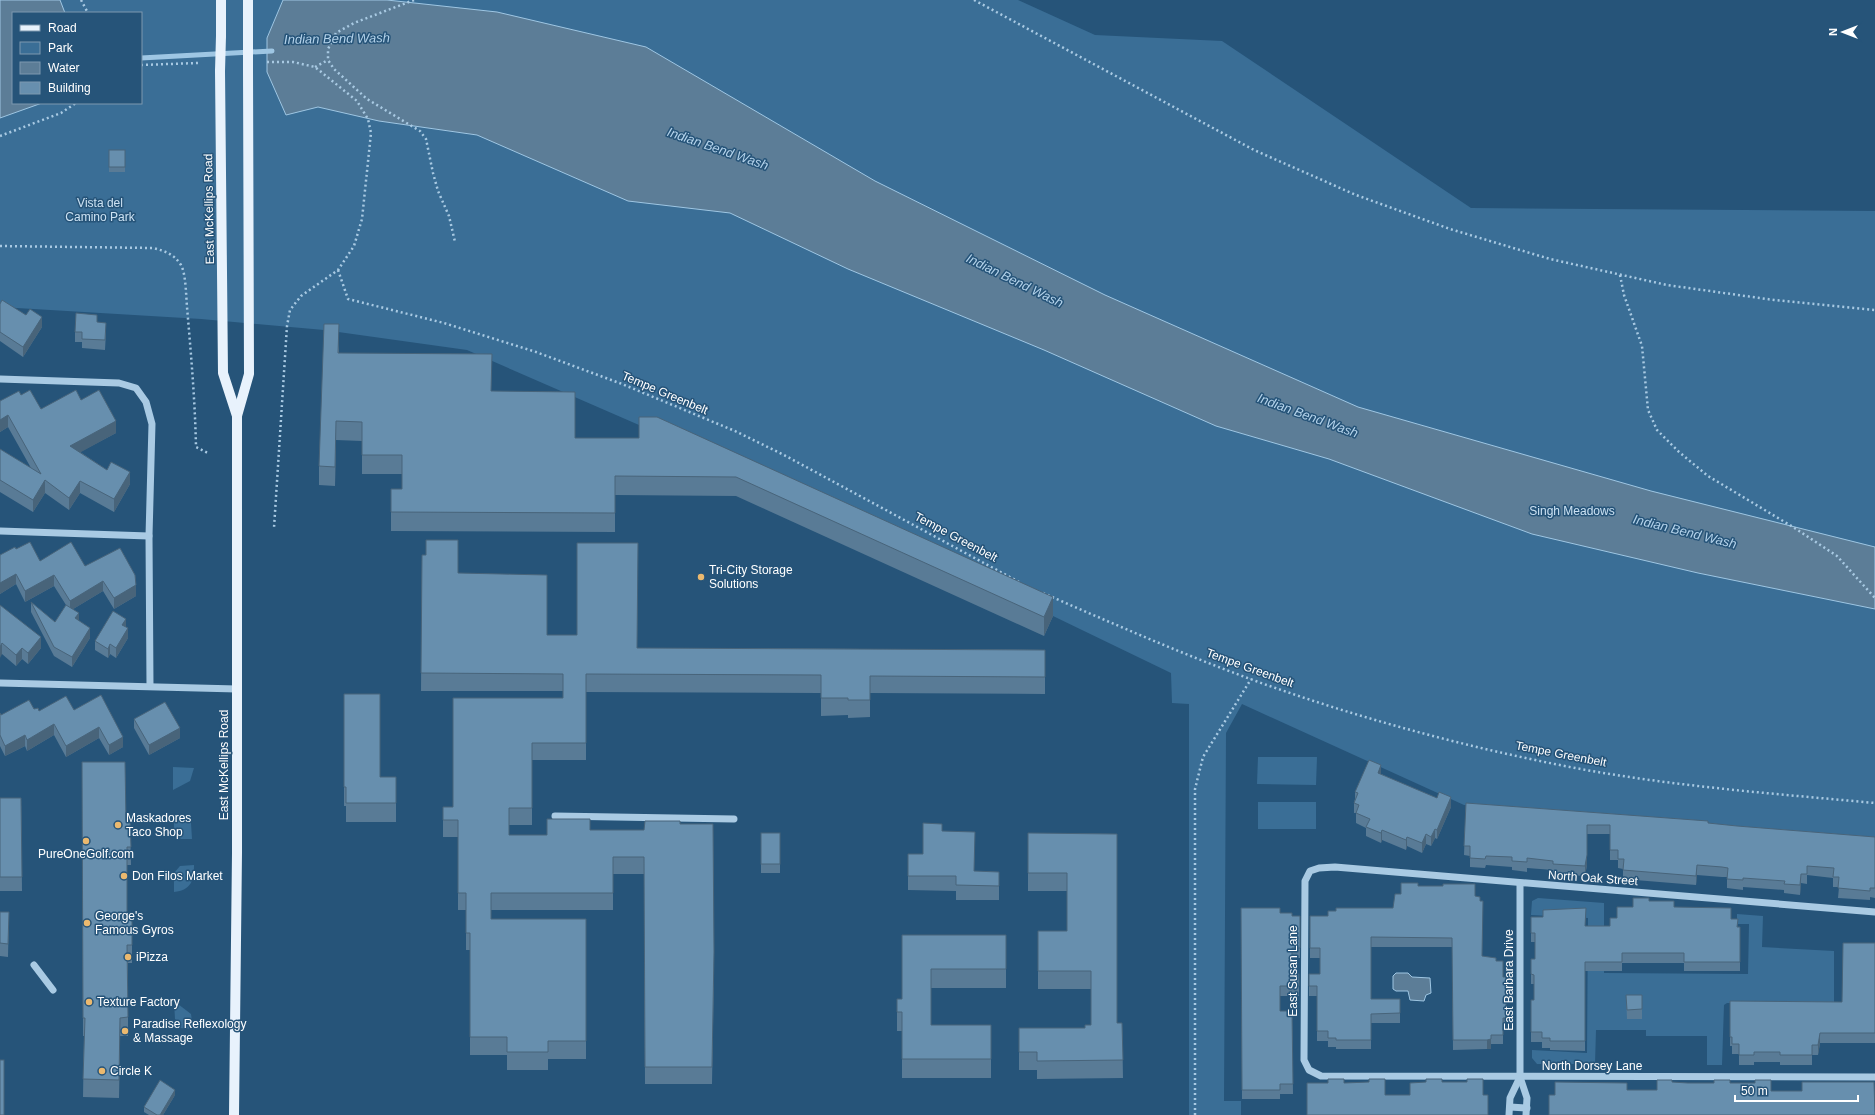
<svg xmlns="http://www.w3.org/2000/svg" width="1875" height="1115" viewBox="0 0 1875 1115" font-family="Arial,sans-serif">
	<style>
		.green { fill: #3a6e96; fill-rule: evenodd }
		.water { fill: #5c7d97; stroke: #9ec6e3 }
		.lines { fill: none; stroke-linecap: round; stroke-linejoin: round }
		.stream { stroke: #9ec6e3; stroke-width: 5 }
		.path { stroke: #a9cae3; stroke-width: 2.5; stroke-dasharray: 2 3; stroke-linecap: butt }
		.minor { stroke: #a9cae3; stroke-width: 7 }
		.major { stroke: #e8f2fc; stroke-width: 10 }
		.major-bridge { stroke: #e8f2fc; stroke-width: 10 }
		.wall { fill: #597b96 }
		.shaded-wall { fill: #48647a }
		.building { fill: #678fae; stroke: #48647a }
		.poi-dot { fill: #ebb96f; stroke: #265479; stroke-width: 1.5 }
		.labels { text-anchor: middle; stroke-width: 3; stroke-linejoin: round; paint-order: stroke }
		.park-label { font-size: 12px; fill: #cce2f3; stroke: #265479 }
		.street-label { font-size: 12px; fill: #fff; stroke: #265479 }
		.poi-label { font-size: 12px; fill: #fff; stroke: #265479; text-anchor: start }
		.water-label { font-size: 13px; font-style: italic; fill: #b4d3eb; stroke: #265479 }
	</style>
	<rect width="100%" height="100%" fill="#265479"/>
	<g class="green">
		<path d="M0,0h1018l77,35 127,6 249,167 404,3v628l-411,-34 -222,-101 -16,29 -2,368h17v14h-52v-411l-17,-1 -1,-30 -118,-57 -414,-180v-11l-172,-75 -143,-20 -123,-11 -201,-12zM13,13h128v90h-128z"/>
		<polygon points="1258,757 1317,757 1316,785 1257,784"/>
		<polygon points="173,767 194,768 190,781 173,790"/>
		<rect x="1258" y="802" width="58" height="27"/>
		<polygon points="174,814 186,819 191,823 192,839 181,839 174,833"/>
		<path d="M194,865c0,16 -3,25 -20,27v-19l6,-7z"/>
		<polygon points="1538,898 1604,903 1604,973 1748,974 1749,924 1737,924 1737,914 1763,916 1762,947 1834,951 1834,1002 1727,1003 1724,1005 1722,1065 1707,1065 1707,1036 1646,1036 1646,1030 1596,1030 1595,1064 1537,1064 1532,1058 1532,1050 1587,1053 1588,918 1531,915 1532,901"/>
		<polygon points="174,1001 191,1014 193,1029 180,1028 180,1023 175,1019"/>
	</g>
	<g class="water">
		<polygon points="0,0 60,0 65,13 13,13 13,103 42,103 0,118"/>
		<polygon points="283,0 387,0 497,12 646,47 875,181 1105,295 1358,407 1651,491 1875,547 1875,609 1698,573 1532,534 1329,459 1216,426 1044,350 848,269 730,213 628,201 477,135 379,121 318,107 286,115 267,72 267,38"/>
		<polygon points="1396,973 1408,973 1412,977 1430,978 1431,993 1426,995 1424,1001 1410,1000 1408,991 1396,991 1393,989 1393,976"/>
	</g>
	<g class="lines">
		<polyline class="stream" points="141,58 272,51"/>
		<g class="path">
			<polyline points="81,0 88,13"/>
			<polyline points="414,0 354,23 336,33 328,49 328,60 334,69 367,99 420,131 426,139 433,173 438,191 449,216 455,242"/>
			<polyline points="974,0 1254,150 1356,195 1450,229 1550,259 1667,285 1774,300 1875,310"/>
			<polyline points="267,62 293,62 315,67 357,101 368,119 371,133 362,219 354,246 338,270 301,296 290,310 287,326 274,528"/>
			<polyline points="141,65 198,63"/>
			<polyline points="315,67 328,60"/>
			<polyline points="0,136 61,113 76,103"/>
			<path d="M0,246l153,2c12,3 21,6 28,17 5,9 5,31 6,42 4,47 8,93 9,140l12,6"/>
			<polyline points="338,270 348,299 444,323 536,352 622,384 735,431 784,455 1019,582"/>
			<polyline points="1620,275 1624,295 1642,346 1648,410 1657,430 1679,452 1708,476 1793,527 1837,556 1875,598"/>
			<path d="M1043,593c73,32 146,64 221,91 104,37 213,66 322,86 96,17 192,24 289,33"/>
			<polyline points="1195,1115 1195,789 1203,757 1251,679"/>
		</g>
		<g class="minor">
			<polyline points="0,379 119,383 136,388 146,402 152,424 149,536 150,686"/>
			<polyline points="0,531 149,536"/>
			<polyline points="0,683 237,689"/>
			<polyline points="555,816 734,819"/>
			<polyline points="1520,884 1520,1077 1527,1098 1526,1115"/>
			<polyline points="1875,912 1335,867 1319,868 1310,871 1305,881 1304,1060 1309,1070 1321,1076 1875,1077"/>
			<polyline points="34,965 53,990"/>
			<polyline points="1510,1107 1527,1108"/>
			<polyline points="1509,1115 1510,1098 1520,1077"/>
		</g>
		<g class="major">
			<polyline points="248,0 248,37"/>
			<polyline points="221,36 221,0"/>
			<polyline points="220,71 223,373 237,416"/>
			<polyline points="234,1115 237,853 237,416 249,374 248,69"/>
		</g>
		<g class="major-bridge">
			<polyline points="248,69 248,37"/>
			<polyline points="220,71 221,36"/>
		</g>
	</g>
	<g class="wall">
		<rect x="109" y="150" width="16" height="22"/>
		<polygon points="0,304 42,327 23,357 0,341"/>
		<polygon points="97,322 106,332 105,350 82,348 82,342 75,342 75,332"/>
		<polygon points="339,343 339,353 491,391 575,438 639,438 639,417 1053,616 1044,636 736,496 615,495 615,532 391,531 391,489 402,489 402,474 362,474 362,441 336,440 335,486 319,485 319,466"/>
		<polygon points="21,395 41,409 81,400 116,433 80,452 107,470 130,484 114,512 80,493 69,510 45,493 33,512 0,492 0,449 31,468 8,427 0,432 0,401"/>
		<polygon points="16,549 40,561 85,566 136,596 114,609 103,591 73,609 79,621 90,638 72,667 54,656 31,612 31,602 55,622 66,605 54,586 25,602 16,584 0,594 0,555"/>
		<polygon points="422,555 547,635 637,648 1045,650 1045,694 870,693 870,717 848,718 848,715 821,716 821,693 586,692 586,760 532,760 532,825 509,825 509,835 547,835 590,830 644,830 680,824 714,970 712,1084 645,1084 644,874 613,874 613,910 491,910 491,919 586,919 586,1059 548,1059 548,1070 507,1070 507,1055 470,1055 470,950 466,950 466,910 458,910 458,837 443,837 443,807 453,807 563,698 563,691 421,691"/>
		<polygon points="0,605 41,648 28,664 22,659 16,666 2,654"/>
		<polygon points="128,638 116,658 110,654 108,658 95,650 95,641"/>
		<polygon points="344,694 380,777 396,777 396,822 346,822 346,806 344,806"/>
		<polygon points="101,695 123,747 109,755 99,738 66,757 54,735 27,751 25,746 5,756 0,746 0,713 1,715 34,709 39,711 74,710"/>
		<polygon points="134,719 180,738 149,755 134,728"/>
		<polygon points="82,762 126,821 130,821 131,865 127,865 127,918 132,918 132,963 128,963 128,1036 120,1036 119,1098 83,1097 84,1036 83,1036"/>
		<polygon points="1381,774 1451,807 1437,839 1435,838 1431,846 1426,844 1422,853 1407,846 1406,850 1382,840 1381,843 1366,836 1366,828 1356,823 1356,813 1354,813 1354,803 1355,799 1355,792"/>
		<polygon points="0,798 21,798 22,891 0,891"/>
		<polygon points="1466,803 1708,823 1737,826 1875,837 1875,898 1870,897 1870,900 1838,898 1839,887 1833,887 1833,878 1807,875 1807,884 1801,883 1800,895 1784,893 1784,890 1743,887 1743,890 1727,888 1727,877 1722,877 1697,875 1696,885 1623,879 1623,869 1618,868 1618,860 1610,860 1610,834 1587,834 1587,865 1585,876 1553,874 1553,870 1527,868 1527,872 1512,870 1512,867 1486,865 1485,868 1470,867 1470,856 1464,855"/>
		<polygon points="942,831 974,871 999,872 999,900 956,900 956,891 908,890 908,854 923,854"/>
		<rect x="761" y="833" width="19" height="40"/>
		<polygon points="1028,833 1117,834 1117,1023 1122,1023 1123,1078 1037,1079 1037,1070 1019,1070 1019,1028 1085,1028 1091,1025 1091,989 1038,989 1038,931 1067,931 1067,891 1028,891"/>
		<polygon points="1418,886 1475,896 1482,956 1496,961 1503,977 1506,977 1506,1028 1503,1028 1503,1044 1491,1044 1491,1049 1487,1049 1453,1050 1452,947 1371,947 1371,999 1400,999 1400,1023 1371,1023 1371,1049 1336,1049 1336,1047 1328,1047 1328,1041 1317,1041 1317,996 1309,996 1309,974 1320,974 1320,958 1310,958 1310,916 1328,916 1336,911 1393,908 1401,894"/>
		<polygon points="1649,901 1674,907 1731,919 1738,927 1740,927 1740,971 1684,971 1684,963 1622,963 1622,971 1585,971 1585,1051 1550,1050 1550,1048 1542,1048 1542,1042 1531,1042 1531,1000 1534,1000 1534,984 1531,984 1531,959 1535,959 1535,942 1531,942 1531,917 1586,926 1610,926 1617,918 1633,907"/>
		<polygon points="1241,908 1280,913 1292,916 1300,916 1300,958 1292,958 1292,974 1299,974 1299,996 1280,996 1280,1011 1292,1011 1293,1094 1280,1094 1280,1099 1242,1099"/>
		<polygon points="0,912 9,912 8,957 0,956"/>
		<polygon points="902,935 1006,935 1006,988 931,988 931,1025 991,1025 991,1078 902,1078 902,1031 897,1031 897,999 902,999"/>
		<polygon points="1875,943 1875,1043 1820,1043 1818,1055 1812,1055 1812,1065 1780,1065 1780,1062 1754,1062 1754,1065 1739,1065 1739,1054 1732,1054 1732,1046 1730,1046 1730,1001 1842,1002"/>
		<polygon points="1626,995 1642,995 1642,1019 1627,1019"/>
		<polygon points="175,1095 163,1115 149,1115 144,1112 144,1107"/>
	</g>
	<g class="shaded-wall">
		<polygon points="42,317 42,327 23,357 23,347"/>
		<polygon points="8,415 8,427 0,432 0,420"/>
		<polygon points="116,421 116,433 70,458 70,446"/>
		<polygon points="336,421 336,440 335,486 335,467"/>
		<polygon points="130,472 130,484 114,512 114,499"/>
		<polygon points="45,480 45,493 33,512 33,500"/>
		<polygon points="80,481 80,493 69,510 69,498"/>
		<polygon points="16,574 16,584 0,594 0,583"/>
		<polygon points="54,575 54,586 25,602 25,591"/>
		<polygon points="103,581 103,591 70,611 70,601"/>
		<polygon points="136,585 136,596 114,609 114,598"/>
		<polygon points="1053,597 1053,616 1044,636 1044,617"/>
		<polygon points="79,613 79,622 75,618"/>
		<polygon points="126,619 126,629 122,625"/>
		<polygon points="90,628 90,638 72,667 72,657"/>
		<polygon points="128,628 128,638 116,658 116,648"/>
		<polygon points="41,637 41,648 28,664 28,653"/>
		<polygon points="2,643 2,654 0,658 0,647"/>
		<polygon points="110,644 110,654 108,658 108,649"/>
		<polygon points="22,648 22,659 16,666 16,655"/>
		<polygon points="54,724 54,735 27,751 27,740"/>
		<polygon points="99,727 99,738 66,757 66,746"/>
		<polygon points="180,728 180,738 149,755 149,745"/>
		<polygon points="25,735 25,746 5,756 5,746"/>
		<polygon points="123,737 123,747 109,755 109,745"/>
		<polygon points="1381,765 1381,775 1378,773"/>
		<polygon points="1451,797 1451,807 1437,839 1437,830"/>
		<polygon points="1435,829 1435,838 1431,846 1431,837"/>
		<polygon points="1382,830 1382,840 1381,843 1381,833"/>
		<polygon points="1426,834 1426,844 1422,853 1422,843"/>
		<polygon points="1587,834 1587,865 1585,876 1585,866"/>
		<polygon points="1407,837 1407,846 1406,850 1406,840"/>
		<polygon points="1697,865 1697,875 1696,885 1696,876"/>
		<polygon points="1801,874 1801,883 1800,895 1800,885"/>
		<polygon points="120,1018 120,1036 119,1098 119,1080"/>
		<polygon points="1820,1033 1820,1043 1818,1055 1818,1045"/>
		<polygon points="1491,1039 1491,1049 1487,1049 1487,1040"/>
		<polygon points="175,1090 175,1095 163,1115 160,1115"/>
	</g>
	<g class="building">
		<rect x="109" y="150" width="16" height="17"/>
		<polygon points="2,300 26,315 30,309 42,317 23,347 0,332 0,304"/>
		<polygon points="76,313 97,315 97,322 106,323 105,340 82,339 82,332 75,332"/>
		<polygon points="324,324 339,324 338,353 492,354 491,391 575,392 575,438 639,438 639,417 657,417 1053,597 1044,617 736,477 615,476 615,513 391,512 391,489 402,489 402,455 362,455 362,422 336,421 335,467 319,466"/>
		<polygon points="30,390 41,409 76,390 81,400 99,390 116,421 70,446 107,470 111,462 130,472 114,499 80,481 69,498 45,480 33,500 0,480 0,449 41,474 8,415 0,420 0,401 19,391 21,395"/>
		<polygon points="426,540 458,540 458,573 547,575 547,635 577,635 577,543 638,543 637,648 1045,650 1045,677 870,676 870,700 848,700 848,698 821,698 821,675 586,674 586,743 532,743 532,808 509,808 509,835 547,835 547,819 590,819 590,830 644,830 645,821 680,821 680,824 713,824 714,952 712,1067 645,1067 644,857 613,857 613,893 491,893 491,919 586,919 586,1041 548,1041 548,1052 507,1052 507,1037 470,1037 470,933 466,933 466,893 458,893 458,820 443,820 443,807 453,807 453,698 563,698 563,674 421,673 422,555 426,555"/>
		<polygon points="30,542 40,561 71,542 85,566 120,548 135,575 136,585 114,598 103,581 70,601 54,575 25,591 16,574 0,583 0,555 15,547 16,549"/>
		<polygon points="31,602 55,622 66,605 79,613 75,618 90,628 72,657 54,647"/>
		<polygon points="0,605 41,637 28,653 22,648 16,655 2,643 0,647"/>
		<polygon points="113,611 126,619 122,625 128,628 116,648 110,644 108,649 95,641"/>
		<polygon points="344,694 380,694 380,777 396,777 396,803 346,803 346,787 344,787"/>
		<polygon points="101,695 123,737 109,745 99,727 66,746 54,724 27,740 25,735 5,746 0,735 0,713 1,715 29,700 34,709 38,708 39,711 66,696 74,710"/>
		<polygon points="165,702 180,728 149,745 134,719"/>
		<polygon points="1369,760 1381,765 1378,773 1437,798 1439,792 1451,797 1437,830 1435,829 1431,837 1426,834 1422,843 1407,837 1406,840 1382,830 1381,833 1366,827 1370,819 1356,813 1359,805 1354,803 1358,793 1355,792"/>
		<polygon points="82,762 125,762 126,821 130,821 131,847 127,847 127,918 132,918 132,945 127,945 128,1017 120,1018 119,1080 83,1079 85,1018 83,1018"/>
		<polygon points="0,798 21,798 22,877 0,877"/>
		<polygon points="1466,803 1708,821 1708,823 1737,826 1875,837 1875,888 1870,888 1870,891 1838,888 1839,877 1833,877 1834,868 1807,866 1807,874 1801,874 1800,885 1784,884 1785,881 1743,878 1743,880 1727,879 1728,868 1722,867 1697,865 1696,876 1623,870 1624,859 1618,859 1618,850 1610,850 1610,825 1587,825 1587,855 1585,866 1553,864 1553,861 1527,858 1527,862 1512,861 1512,857 1486,856 1485,859 1470,858 1470,846 1464,846"/>
		<polygon points="923,823 942,824 942,831 975,832 974,871 999,872 999,886 956,885 956,876 908,876 908,854 923,854"/>
		<rect x="761" y="833" width="19" height="31"/>
		<polygon points="1028,833 1117,834 1117,1023 1122,1023 1123,1060 1037,1061 1037,1052 1019,1052 1019,1028 1085,1028 1085,1025 1091,1025 1091,971 1038,971 1038,931 1067,931 1067,873 1028,873"/>
		<polygon points="1401,883 1418,883 1418,886 1443,886 1443,884 1475,884 1475,896 1480,897 1480,901 1483,901 1482,956 1496,958 1496,961 1503,961 1503,977 1506,977 1506,1018 1503,1018 1503,1035 1491,1035 1491,1039 1487,1040 1453,1040 1452,938 1371,937 1371,999 1400,999 1400,1013 1371,1014 1371,1040 1336,1040 1336,1038 1328,1038 1328,1031 1317,1031 1317,986 1309,986 1309,974 1320,974 1320,948 1310,948 1310,916 1328,916 1328,911 1336,911 1336,908 1393,908 1395,894 1401,894"/>
		<polygon points="1633,898 1649,898 1649,901 1674,901 1674,907 1731,908 1731,919 1738,919 1737,927 1740,927 1740,962 1684,962 1684,953 1622,953 1622,962 1585,962 1585,1041 1550,1041 1550,1038 1542,1038 1542,1032 1531,1032 1531,1000 1534,1000 1534,975 1531,974 1531,959 1535,959 1535,933 1531,933 1531,917 1543,917 1543,910 1586,908 1585,926 1610,926 1610,918 1617,918 1617,907 1633,907"/>
		<polygon points="1241,908 1280,908 1280,913 1292,913 1292,916 1300,916 1300,948 1292,948 1292,974 1299,974 1299,986 1280,986 1280,1011 1292,1011 1293,1084 1280,1084 1280,1090 1242,1090"/>
		<polygon points="0,912 9,912 8,944 0,943"/>
		<polygon points="902,935 1006,935 1006,969 931,969 931,1025 991,1025 991,1059 902,1059 902,1012 897,1012 897,999 902,999"/>
		<polygon points="1843,943 1875,943 1875,1033 1820,1033 1818,1045 1812,1045 1812,1055 1780,1055 1780,1052 1754,1052 1754,1055 1739,1055 1739,1044 1732,1044 1732,1037 1730,1037 1730,1001 1842,1002"/>
		<polygon points="1626,995 1642,995 1642,1009 1627,1010"/>
		<rect x="0" y="1060" width="4" height="55"/>
		<polygon points="1328,1079 1344,1079 1344,1083 1369,1082 1369,1079 1385,1079 1385,1095 1410,1095 1410,1083 1426,1082 1426,1079 1442,1079 1442,1082 1467,1082 1467,1079 1483,1079 1483,1095 1488,1095 1488,1115 1307,1115 1307,1083 1328,1083"/>
		<polygon points="160,1080 175,1090 160,1115 157,1115 144,1107"/>
		<polygon points="1657,1080 1672,1080 1672,1082 1688,1083 1714,1083 1714,1080 1730,1080 1730,1083 1755,1083 1755,1080 1771,1080 1771,1091 1802,1091 1802,1082 1874,1082 1875,1115 1549,1115 1549,1095 1555,1095 1555,1082 1627,1083 1627,1090 1657,1090"/>
	</g>
	<g class="poi-dot">
		<circle cx="701" cy="577" r="4"/>
		<circle cx="118" cy="825" r="4"/>
		<circle cx="86" cy="841" r="4"/>
		<circle cx="124" cy="876" r="4"/>
		<circle cx="87" cy="923" r="4"/>
		<circle cx="128" cy="957" r="4"/>
		<circle cx="89" cy="1002" r="4"/>
		<circle cx="125" cy="1031" r="4"/>
		<circle cx="102" cy="1071" r="4"/>
	</g>
	<g class="labels">
		<g class="park-label">
			<text x="100" y="207">Vista del<tspan x="100" dy="14">Camino Park</tspan></text>
			<text x="1572" y="515">Singh Meadows</text>
		</g>
		<g class="street-label">
			<text transform="translate(209 209) rotate(-91)" y="4">East McKellips Road</text>
			<text transform="translate(665 393) rotate(23)" y="4">Tempe Greenbelt</text>
			<text transform="translate(956 537) rotate(28)" y="4">Tempe Greenbelt</text>
			<text transform="translate(1250 668) rotate(20)" y="4">Tempe Greenbelt</text>
			<text transform="translate(1561 754) rotate(11)" y="4">Tempe Greenbelt</text>
			<text transform="translate(224 765) rotate(-90)" y="4">East McKellips Road</text>
			<text transform="translate(1593 878) rotate(4)" y="4">North Oak Street</text>
			<text transform="translate(1293 971) rotate(-90)" y="4">East Susan Lane</text>
			<text transform="translate(1509 980) rotate(-90)" y="4">East Barbara Drive</text>
			<text x="1592" y="1070">North Dorsey Lane</text>
		</g>
		<g class="poi-label">
			<text x="709" y="574">Tri-City Storage<tspan x="709" dy="14">Solutions</tspan></text>
			<text x="126" y="822">Maskadores<tspan x="126" dy="14">Taco Shop</tspan></text>
			<text x="86" y="858" text-anchor="middle">PureOneGolf.com</text>
			<text x="132" y="880">Don Filos Market</text>
			<text x="95" y="920">George's<tspan x="95" dy="14">Famous Gyros</tspan></text>
			<text x="136" y="961">iPizza</text>
			<text x="97" y="1006">Texture Factory</text>
			<text x="133" y="1028">Paradise Reflexology<tspan x="133" dy="14">&amp; Massage</tspan></text>
			<text x="110" y="1075">Circle K</text>
		</g>
		<g class="water-label">
			<text transform="translate(337 38) rotate(-1)" y="5">Indian Bend Wash</text>
			<text transform="translate(718 148) rotate(19)" y="5">Indian Bend Wash</text>
			<text transform="translate(1015 280) rotate(26)" y="5">Indian Bend Wash</text>
			<text transform="translate(1308 415) rotate(20)" y="5">Indian Bend Wash</text>
			<text transform="translate(1685 531) rotate(14)" y="5">Indian Bend Wash</text>
		</g>
	</g>
	<rect x="12" y="12" width="130" height="92" fill="#265479" stroke="#7d98af"/>
	<rect x="20" y="25" width="20" height="6" fill="#e8f2fc" stroke="#7d98af"/>
	<text x="48" y="32" font-size="12" fill="#ffffff">Road</text>
	<rect x="20" y="42" width="20" height="12" fill="#3a6e96" stroke="#7d98af"/>
	<text x="48" y="52" font-size="12" fill="#ffffff">Park</text>
	<rect x="20" y="62" width="20" height="12" fill="#5c7d97" stroke="#7d98af"/>
	<text x="48" y="72" font-size="12" fill="#ffffff">Water</text>
	<rect x="20" y="82" width="20" height="12" fill="#678fae" stroke="#7d98af"/>
	<text x="48" y="92" font-size="12" fill="#ffffff">Building</text>
	<g transform="translate(1843 32) rotate(270)" stroke="#265479" stroke-width="3" paint-order="stroke">
	<path d="M0-3L7 15L0 10L-7 15Z" fill="#ffffff"/>
	<text y="-6" font-size="11" font-weight="bold" text-anchor="middle" fill="#ffffff">N</text>
	</g>
	<path d="M1735 1095v6h123v-6" fill="none" stroke="#ffffff" stroke-width="2"/>
	<text x="1741" y="1095" font-size="12" fill="#ffffff" stroke="#265479" stroke-width="3" paint-order="stroke">50 m</text>
</svg>
